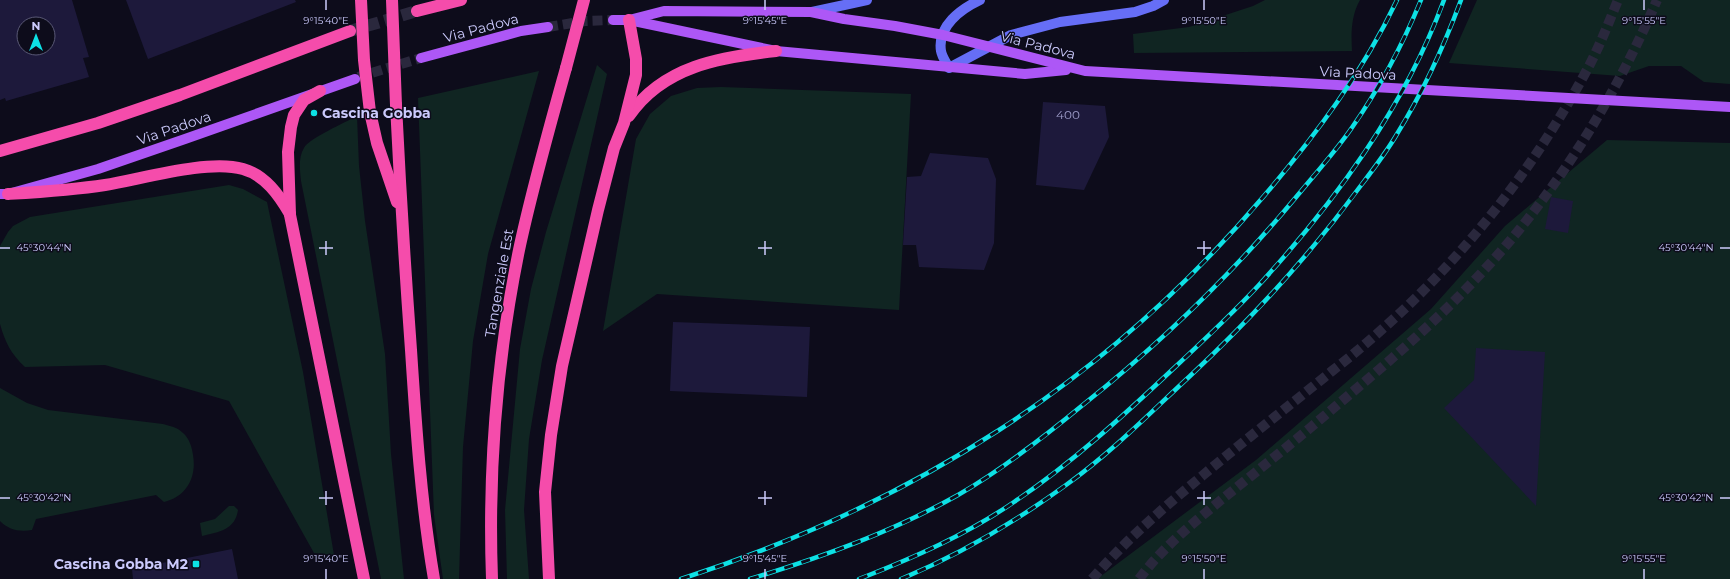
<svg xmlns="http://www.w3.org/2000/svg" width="1730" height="579" viewBox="0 0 1730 579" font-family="Montserrat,sans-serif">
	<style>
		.green { fill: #102522 }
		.building { fill: #1d193b; fill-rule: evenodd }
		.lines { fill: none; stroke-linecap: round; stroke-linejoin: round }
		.street-tunnel { stroke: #2a283d; stroke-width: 10; stroke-dasharray: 10 5; stroke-linecap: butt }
		.primary-tunnel { stroke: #2a283d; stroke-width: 10; stroke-dasharray: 10 5; stroke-linecap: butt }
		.highway-tunnel { stroke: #2a283d; stroke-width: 12; stroke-dasharray: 12 6; stroke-linecap: butt }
		.secondary { stroke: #666ef6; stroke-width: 10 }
		.primary { stroke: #ad57f6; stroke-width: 10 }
		.highway { stroke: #f54cab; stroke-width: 12 }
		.rail-casing { stroke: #0de1e5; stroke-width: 4.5 }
		.rail { stroke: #0d0c1b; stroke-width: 3; stroke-dasharray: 9; stroke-linecap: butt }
		.highway-bridge { stroke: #f54cab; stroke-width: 12 }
		.ticks { fill: none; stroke: #cbcafc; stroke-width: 1.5 }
		.poi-dot { fill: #0de1e5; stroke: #0d0c1b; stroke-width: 1.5 }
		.labels { text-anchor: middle; stroke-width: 3; stroke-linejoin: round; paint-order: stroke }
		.number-label { font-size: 12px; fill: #a09ecc }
		.street-label { font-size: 14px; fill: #cbcafc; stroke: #0d0c1b }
		.poi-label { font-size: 14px; font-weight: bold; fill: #cbcafc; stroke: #0d0c1b; text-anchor: start }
		.ticks-label { font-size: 10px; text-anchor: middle; fill: #cbcafc; stroke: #0d0c1b; stroke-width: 3; stroke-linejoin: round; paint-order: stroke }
	</style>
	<rect width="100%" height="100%" fill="#0d0c1b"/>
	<g class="green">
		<path d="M1265,0h95c-9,16 -9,33 -8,51l-218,2 -1,-19 56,-7 64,-21z"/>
		<polygon points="1477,0 1730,0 1730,84 1704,82 1681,66 1649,66 1620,76 1449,63"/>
		<polygon points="597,65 607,74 542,360 529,439 524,510 529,579 507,579 505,510 520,349 531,289 546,232"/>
		<polygon points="539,71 488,254 473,341 463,447 459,579 443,579 434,515 418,98"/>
		<polygon points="721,87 911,94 899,310 657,294 603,331 636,139 650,114 671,96 697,88"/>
		<path d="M357,116l2,50 6,55 20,133 6,100 13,125h-23l-80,-398c-1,-10 -3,-24 3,-33 4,-9 42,-26 53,-32z"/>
		<polygon points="1607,140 1730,143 1730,579 1097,579 1256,460 1431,309 1505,226"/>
		<path d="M229,185l14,4 24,13 36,170 31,183 -20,-2 -85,-152 -124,-36 -80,2c-14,-13 -20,-25 -25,-43v-78l8,-14 5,-6 17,-9z"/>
		<path d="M0,388l27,15 21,7 115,14c7,2 14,3 20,9 6,5 9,14 10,22 4,23 -7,42 -29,47l-8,-7 -120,24 -4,11c-13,2 -23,0 -32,-9z"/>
		<path d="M229,506h5l4,4c-3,20 -19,22 -36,26l-2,-13 15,-4z"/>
	</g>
	<g class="building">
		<path d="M0,0h72l17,57 -6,1 6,19 -83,24 -1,-3 -5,2zM24,24h24v24h-24z"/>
		<polygon points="126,0 295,0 296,2 148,59"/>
		<polygon points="1043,102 1105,106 1109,137 1084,190 1036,185"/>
		<polygon points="930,153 988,158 996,179 994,243 984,270 919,267 916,245 903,245 907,177 921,176"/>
		<polygon points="1551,197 1573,201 1568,233 1545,229"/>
		<polygon points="673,322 810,327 807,397 670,391"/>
		<polygon points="1476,348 1545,352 1536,506 1444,408 1474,380"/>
		<polygon points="232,549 238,579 133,579 132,569"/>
	</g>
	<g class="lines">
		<g class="street-tunnel">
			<path d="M1092,579c33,-38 71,-71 110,-103 43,-36 87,-70 130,-105 107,-83 194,-186 257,-305 11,-21 20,-44 29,-66"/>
			<path d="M1139,579c23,-31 52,-54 82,-79 30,-24 60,-48 89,-72 54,-46 110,-91 159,-142 80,-82 143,-181 188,-286"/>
		</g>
		<g class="primary-tunnel">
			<polyline points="548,27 585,21 613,20"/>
			<polyline points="358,77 421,58"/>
		</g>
		<polyline class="highway-tunnel" points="350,31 417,11"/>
		<g class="secondary">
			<path d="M980,0c-19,9 -43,26 -39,51 1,6 5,11 8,17l62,-33 49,-13 75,-10 18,-6 11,-6"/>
			<polyline points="812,12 867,0"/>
		</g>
		<g class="primary">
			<polyline points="613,20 629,20 776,51 1025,74 1066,70"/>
			<polyline points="629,20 664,11 811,12 844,19 895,26 943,35 1085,71 1730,107"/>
			<polyline points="421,58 521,31 548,27"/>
			<polyline points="0,194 8,194 98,169 185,139 355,79"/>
		</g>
		<g class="highway">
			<polyline points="417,11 461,0"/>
			<polyline points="320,91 304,100 294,115 291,127 288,152 290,215 364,579"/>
			<path d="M396,105c4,82 9,163 15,245 5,77 10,153 23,229"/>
			<polyline points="370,112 377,143 397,202"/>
			<path d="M629,116c34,-50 92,-59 147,-65"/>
			<polyline points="0,151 98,123 180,95 350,31"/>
			<path d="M8,194c32,-2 65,-4 97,-9 37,-6 103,-26 138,-16 22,6 36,26 47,45"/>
			<path d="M492,579c-4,-110 5,-221 27,-329 13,-61 30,-121 47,-182"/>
			<polyline points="549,579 545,492 551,435 562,366 598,210 614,148 624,123 636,75 636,59 629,20"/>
		</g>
		<g class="rail-casing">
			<g id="rail">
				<path d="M681,579c232,-75 424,-196 583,-383 51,-60 99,-124 133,-196"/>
				<path d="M750,579c72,-22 142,-47 208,-84 45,-26 86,-58 126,-91 78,-62 149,-131 213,-208 18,-22 38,-44 54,-67 28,-40 52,-85 70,-129"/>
				<path d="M859,579c54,-21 107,-44 155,-77 58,-39 109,-86 159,-133 29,-27 58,-54 85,-83 77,-84 146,-178 186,-286"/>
				<path d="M901,579c58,-24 114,-57 165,-94 45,-32 84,-72 124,-109 62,-58 119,-120 169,-188 13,-17 27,-35 38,-54 26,-42 47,-88 64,-134"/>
			</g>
		</g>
		<use href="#rail" class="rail"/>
		<g class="highway-bridge">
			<polyline points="361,0 364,60 370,112"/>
			<polyline points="392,0 396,105"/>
			<polyline points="566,68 584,0"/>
		</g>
	</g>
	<path class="ticks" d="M326,0v10M765,0v10M1204,0v10M1644,0v10M326,241v14M765,241v14M1204,241v14M0,248h10M319,248h14M758,248h14M1197,248h14M1720,248h10M326,491v14M765,491v14M1204,491v14M0,498h10M319,498h14M758,498h14M1197,498h14M1720,498h10M326,569v10M765,569v10M1204,569v10M1644,569v10"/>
	<g class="poi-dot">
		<circle cx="314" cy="113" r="4"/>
		<rect x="192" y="560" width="8" height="8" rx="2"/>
	</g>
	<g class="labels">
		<g class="number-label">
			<text x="1068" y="119">400</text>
		</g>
		<g class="street-label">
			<text transform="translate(481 28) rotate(-15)" y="5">Via Padova</text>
			<text transform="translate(1038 45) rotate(14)" y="5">Via Padova</text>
			<text transform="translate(1358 73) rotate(3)" y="5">Via Padova</text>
			<text transform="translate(174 128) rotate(-19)" y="5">Via Padova</text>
			<text transform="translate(499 283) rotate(-80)" y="5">Tangenziale Est</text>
		</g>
		<g class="poi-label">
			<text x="322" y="118">Cascina Gobba</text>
			<text x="188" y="569" text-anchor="end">Cascina Gobba M2</text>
		</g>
	</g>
	<g class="ticks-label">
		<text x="326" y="24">9°15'40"E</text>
		<text x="765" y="24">9°15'45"E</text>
		<text x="1204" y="24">9°15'50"E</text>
		<text x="1644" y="24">9°15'55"E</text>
		<text x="44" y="251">45°30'44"N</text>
		<text x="1686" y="251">45°30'44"N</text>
		<text x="44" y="501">45°30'42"N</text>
		<text x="1686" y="501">45°30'42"N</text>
		<text x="326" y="562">9°15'40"E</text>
		<text x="765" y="562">9°15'45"E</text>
		<text x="1204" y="562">9°15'50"E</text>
		<text x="1644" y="562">9°15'55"E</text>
	</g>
	<g transform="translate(36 36)"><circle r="19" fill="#0d0c1b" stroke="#595875"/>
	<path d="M0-3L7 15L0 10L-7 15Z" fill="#0de1e5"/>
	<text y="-6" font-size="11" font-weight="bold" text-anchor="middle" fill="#cbcafc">N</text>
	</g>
</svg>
